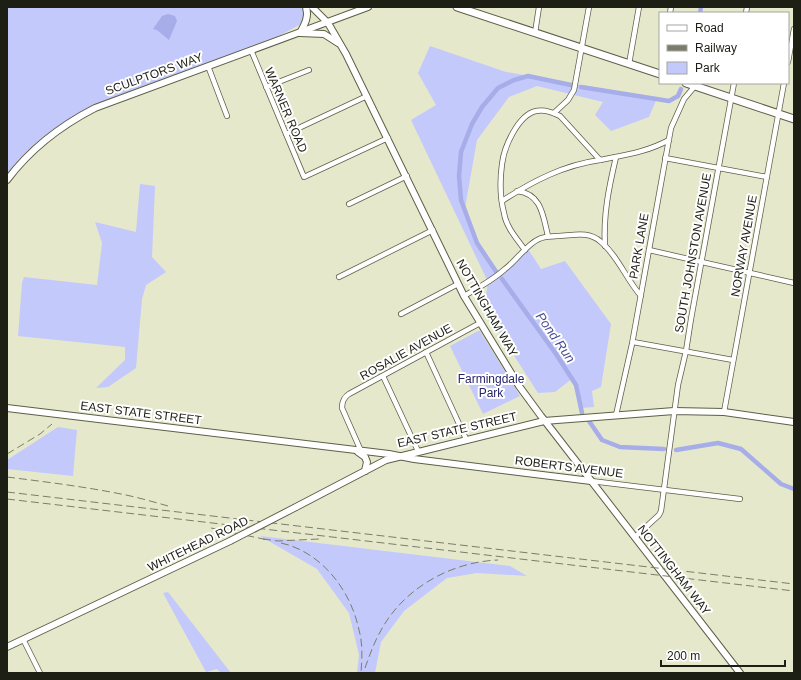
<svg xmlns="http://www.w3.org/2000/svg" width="801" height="680" viewBox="0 0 801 680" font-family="Arial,sans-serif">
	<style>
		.green { fill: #c3c9fa }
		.water { fill: #a7ade8 }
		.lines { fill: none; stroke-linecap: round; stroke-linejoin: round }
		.canal { stroke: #a7ade8; stroke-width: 4.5 }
		.street-casing { stroke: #5d5f47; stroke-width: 6 }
		.secondary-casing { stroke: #5d5f47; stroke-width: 8 }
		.primary-casing { stroke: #5d5f47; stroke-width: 9 }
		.street { stroke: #fff; stroke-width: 4.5 }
		.secondary { stroke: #fff; stroke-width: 6 }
		.primary { stroke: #fff; stroke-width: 7 }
		.rail { stroke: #7b7d6a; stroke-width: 1; stroke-dasharray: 8 4; stroke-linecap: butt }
		.secondary-bridge-casing { stroke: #5d5f47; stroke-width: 8; stroke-linecap: butt }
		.secondary-bridge { stroke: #fff; stroke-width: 6 }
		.labels { text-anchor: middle; stroke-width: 4; stroke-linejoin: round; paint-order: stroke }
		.street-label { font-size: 12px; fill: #1d1e14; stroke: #fff }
		.park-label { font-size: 12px; fill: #282569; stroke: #fff }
		.water-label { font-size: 13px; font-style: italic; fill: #4b4e95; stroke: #fff }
	</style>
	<rect width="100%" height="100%" fill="#e6e8cc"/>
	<g class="green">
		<polygon points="7,7 303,7 305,14 301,24 275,38 92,106 61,124 42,138 26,152 7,174"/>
		<polygon points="430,46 506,72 657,98 649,117 611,131 595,115 603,102 537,86 509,97 477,140 465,208 479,247 500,274 528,249 541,269 565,261 611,324 601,387 592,391 594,407 581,408 573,378 555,392 538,393 484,309 488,282 411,120 436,105 418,73"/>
		<polygon points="140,184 155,186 152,257 166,272 146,285 142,299 136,368 108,387 96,388 125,360 125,347 18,336 22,283 24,277 97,285 102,243 95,222 136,232"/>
		<polygon points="478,331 480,331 520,396 483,414 450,346"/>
		<polygon points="58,427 77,430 73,476 7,469 7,460"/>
		<polygon points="260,536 510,566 527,576 477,573 447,578 404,611 381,642 375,673 357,673 359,655 349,613 317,569"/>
		<polygon points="168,592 231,673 221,673 217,669 206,672 163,593"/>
	</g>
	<polygon class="water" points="168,14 175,16 177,21 169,40 157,30 153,29 162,16"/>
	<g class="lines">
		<g class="canal">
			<polyline points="700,13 701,7"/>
			<polyline points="581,87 669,101 678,96 681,89"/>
			<polyline points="497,273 477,243 461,200 459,176 461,152 472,124 482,107 498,88 514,80 528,76 571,85"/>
			<polyline points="502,279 556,354 576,385 582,413"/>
			<polyline points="589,421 602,440 620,447 664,449"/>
			<polyline points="676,450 718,443 741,449 781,484 794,489"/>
		</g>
		<g class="street-casing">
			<g id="street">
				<polyline points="670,13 671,7"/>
				<polyline points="746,13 747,7"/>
				<polyline points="535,33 539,7"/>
				<polyline points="251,50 304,177 388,138"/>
				<polyline points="788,62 794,29"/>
				<polyline points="629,64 639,7"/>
				<polyline points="208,66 227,116"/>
				<polyline points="266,87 309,70"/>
				<polyline points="554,113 568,100 574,90 589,7"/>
				<polyline points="286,134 367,96"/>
				<polyline points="665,158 767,177"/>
				<path d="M517,191c25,3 26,25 31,45"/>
				<path d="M502,201c31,-20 62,-36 98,-41"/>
				<polyline points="349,204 407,176"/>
				<path d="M605,246c-2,-31 4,-59 11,-89"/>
				<path d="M525,250c-8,-11 -19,-23 -21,-37 -4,-15 -4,-34 -2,-49 2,-17 16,-49 34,-53 8,-2 16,1 24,5l40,44c25,-5 47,-8 69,-20"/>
				<polyline points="649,250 794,283"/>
				<polyline points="339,277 433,230"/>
				<path d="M464,296c14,-8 29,-16 41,-27 11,-8 22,-25 34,-30 6,-3 12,-2 18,-3 15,0 31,-6 44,6 17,14 25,37 40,54"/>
				<polyline points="401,314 458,284"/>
				<polyline points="633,342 733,360"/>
				<polyline points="426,352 466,439"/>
				<polyline points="383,376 418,451"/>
				<polyline points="724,412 784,83"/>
				<polyline points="616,415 632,344 671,128 684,99 695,86"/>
				<path d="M361,451l-19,-43c0,-7 2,-11 7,-14l131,-71"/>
				<polyline points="591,481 740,499"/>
				<polyline points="635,537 659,515 661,511 678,385 686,351 691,319 734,83"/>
				<polyline points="23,639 40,673"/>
			</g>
		</g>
		<g class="secondary-casing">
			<g id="secondary">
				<path d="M306,7c3,10 -1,17 -6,26l24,1 14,9"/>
				<polyline points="312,7 328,23 346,54 464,296 519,386 541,416 740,673"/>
				<path d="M7,180c24,-32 53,-54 88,-72l273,-101"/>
				<polyline points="7,408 389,454 414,459 591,481"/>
				<polyline points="358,452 365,457 367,462 365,471"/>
				<polyline points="296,507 386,460 544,421 674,411 724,412 794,422"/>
				<polyline points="7,647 230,541"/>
			</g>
		</g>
		<g class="primary-casing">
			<g id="primary">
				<polyline points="457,7 660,74"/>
				<polyline points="686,83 794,119"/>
			</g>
		</g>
		<use href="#street" class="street"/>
		<use href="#secondary" class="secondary"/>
		<use href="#primary" class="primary"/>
		<g class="rail">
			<polyline points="7,454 40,434 52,424"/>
			<path d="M7,477c40,5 80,10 119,18 14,3 28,7 42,11"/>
			<polyline points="7,492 794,584"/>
			<polyline points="7,499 794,591"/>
			<polyline points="211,528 268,540"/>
			<polyline points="263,539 278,541 319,539"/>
			<path d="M281,543c41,9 70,48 78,87 4,14 3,29 2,43"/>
			<path d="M365,668c4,-11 8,-23 14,-34 22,-44 70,-72 119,-74"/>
		</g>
		<g class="secondary-bridge-casing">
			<polyline id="secondary-bridge" points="230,541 296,507"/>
		</g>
		<use href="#secondary-bridge" class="secondary-bridge"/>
	</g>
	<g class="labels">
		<g class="street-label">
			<text transform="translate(154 74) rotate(-20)" y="4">SCULPTORS WAY</text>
			<text transform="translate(286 110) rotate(67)" y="4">WARNER ROAD</text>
			<text transform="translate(639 246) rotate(-80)" y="4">PARK LANE</text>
			<text transform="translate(744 246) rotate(-80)" y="4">NORWAY AVENUE</text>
			<text transform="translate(693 253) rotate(-80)" y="4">SOUTH JOHNSTON AVENUE</text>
			<text transform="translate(487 308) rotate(60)" y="4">NOTTINGHAM WAY</text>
			<text transform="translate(406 352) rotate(-29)" y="4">ROSALIE AVENUE</text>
			<text transform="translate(141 413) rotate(7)" y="4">EAST STATE STREET</text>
			<text transform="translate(457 430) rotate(-13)" y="4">EAST STATE STREET</text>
			<text transform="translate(569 467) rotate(7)" y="4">ROBERTS AVENUE</text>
			<text transform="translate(198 544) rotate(-26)" y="4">WHITEHEAD ROAD</text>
			<text transform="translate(674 570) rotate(52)" y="4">NOTTINGHAM WAY</text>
		</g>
		<g class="park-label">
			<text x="491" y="383">Farmingdale<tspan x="491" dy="14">Park</tspan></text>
		</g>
		<g class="water-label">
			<text transform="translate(556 337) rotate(55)" y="5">Pond Run</text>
		</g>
	</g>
	<rect width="801" height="680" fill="none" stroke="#1d1e14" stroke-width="16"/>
	<rect x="659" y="12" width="130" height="72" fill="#ffffff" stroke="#a5a5a1"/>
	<rect x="667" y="25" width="20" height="6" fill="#ffffff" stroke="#a5a5a1"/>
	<text x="695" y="32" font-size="12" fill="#1d1e14">Road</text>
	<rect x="667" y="45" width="20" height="6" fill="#7b7d6a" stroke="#a5a5a1"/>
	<text x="695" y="52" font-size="12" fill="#1d1e14">Railway</text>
	<rect x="667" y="62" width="20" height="12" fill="#c3c9fa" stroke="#a5a5a1"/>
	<text x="695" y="72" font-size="12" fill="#1d1e14">Park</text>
	<path d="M661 660v6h124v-6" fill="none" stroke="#1d1e14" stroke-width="2"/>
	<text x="667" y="660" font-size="12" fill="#1d1e14" stroke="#ffffff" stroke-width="3" paint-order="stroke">200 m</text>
</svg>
